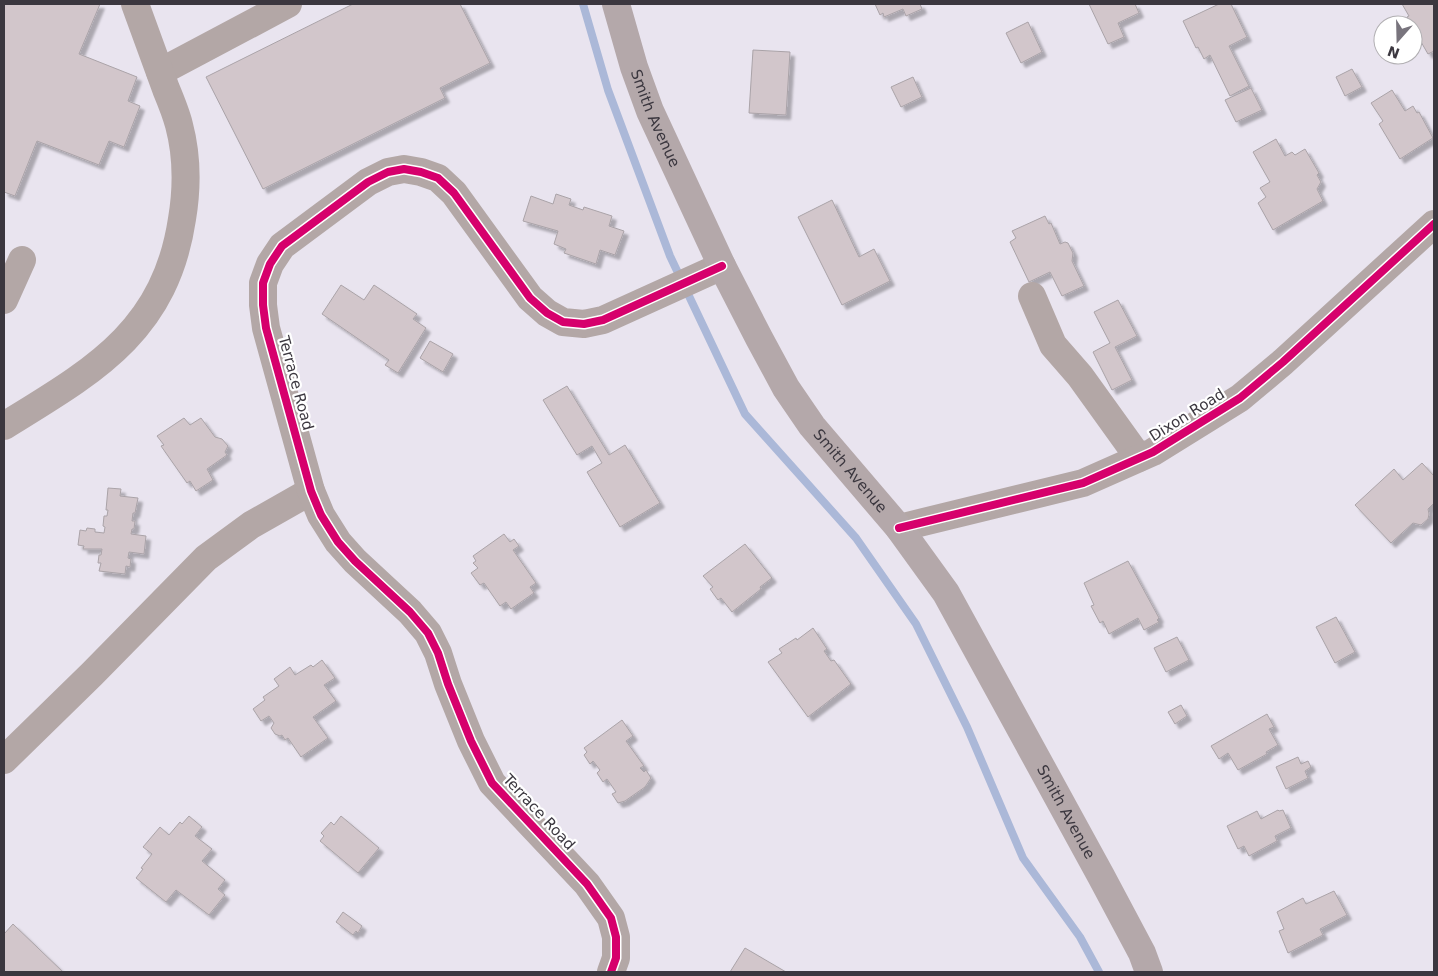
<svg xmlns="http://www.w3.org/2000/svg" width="1438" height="976" viewBox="0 0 1438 976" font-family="'DejaVu Sans',sans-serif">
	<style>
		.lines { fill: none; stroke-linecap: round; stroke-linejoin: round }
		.stream { stroke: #abb8d8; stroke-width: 8 }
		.building { fill: #d2c6cb; stroke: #aaa3a8; filter: url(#shadow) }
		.minor { stroke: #b3a7a6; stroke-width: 28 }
		.major { stroke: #b4a8aa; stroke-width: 28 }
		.cycleway-casing { stroke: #fff; stroke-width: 11 }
		.cycleway { stroke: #d6006c; stroke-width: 8 }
		.labels { text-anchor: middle; stroke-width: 4.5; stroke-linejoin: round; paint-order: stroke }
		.street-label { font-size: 15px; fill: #3b373f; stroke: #fff }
	</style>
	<defs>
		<filter id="shadow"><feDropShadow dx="4.5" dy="4.5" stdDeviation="1" flood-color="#0004"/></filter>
	</defs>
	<rect width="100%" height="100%" fill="#e9e4ef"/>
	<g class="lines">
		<polyline class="stream" points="583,4 608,90 670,256 745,414 856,538 916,624 967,727 1023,858 1080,937 1099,972"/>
	</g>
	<g class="building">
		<polygon points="4,4 100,4 79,54 137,77 128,101 140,106 124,147 109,141 99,165 37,141 15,196 4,192"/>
		<polygon points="353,4 460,4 490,63 440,88 445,98 263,189 206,77"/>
		<polygon points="875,4 920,4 922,9 906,16 903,9 884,17 883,13 880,15"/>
		<polygon points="1089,4 1135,4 1139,13 1118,23 1124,37 1108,44"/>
		<polygon points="1219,4 1231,4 1247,37 1229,46 1249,86 1230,96 1210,55 1204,59 1198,47 1196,48 1183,21"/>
		<polygon points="1402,4 1434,4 1434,51 1428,54 1413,28 1413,25 1411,25 1407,17 1409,16"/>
		<polygon points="1028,22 1042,52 1021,63 1006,33"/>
		<polygon points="753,50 790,52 786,115 749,113"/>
		<polygon points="1352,69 1362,87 1345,96 1336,77"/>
		<polygon points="913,77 922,97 901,107 891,87"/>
		<polygon points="1251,88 1262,110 1236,122 1225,100"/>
		<polygon points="1392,90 1405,111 1413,106 1417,113 1419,112 1433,138 1400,159 1379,124 1383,121 1371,103"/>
		<polygon points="1276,139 1285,156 1292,152 1295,155 1305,149 1319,173 1317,175 1321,182 1317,189 1323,201 1273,230 1258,203 1266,197 1260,188 1270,182 1253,152"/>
		<polygon points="556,194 571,199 569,205 583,210 584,207 612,216 609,226 624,231 615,255 600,250 596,264 564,253 566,249 554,244 558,231 523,221 531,196 553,204"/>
		<polygon points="832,200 859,257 874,249 890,281 842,305 798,217"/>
		<polygon points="1045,216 1049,224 1051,223 1060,244 1065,242 1068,243 1073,253 1072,261 1084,286 1062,296 1050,272 1029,282 1010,242 1016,238 1012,231"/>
		<polygon points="341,285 364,300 374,285 417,314 413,319 426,328 398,373 385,365 389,360 322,314"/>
		<polygon points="1118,300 1137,336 1115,347 1132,380 1112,390 1093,352 1110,343 1094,312"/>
		<polygon points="430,341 453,354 443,372 420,358"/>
		<polygon points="567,386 609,455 625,445 660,503 620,527 587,472 602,463 592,446 577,455 543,400"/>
		<polygon points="184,418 190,425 201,418 215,437 222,439 228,446 225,452 227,455 207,469 213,480 196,491 190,481 187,483 161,446 164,445 157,436"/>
		<polygon points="1422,463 1434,476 1434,503 1428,509 1429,514 1428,519 1421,525 1413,523 1391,543 1355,505 1394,469 1403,480"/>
		<polygon points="108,488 121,489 120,496 138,498 135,513 133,513 132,521 135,521 134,529 132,529 131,534 146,536 144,554 129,552 128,558 131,559 130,567 126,566 125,574 99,571 101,563 98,563 99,555 101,555 102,549 83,549 84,546 78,545 80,530 86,531 87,528 95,529 95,532 104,533 105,527 103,526 104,516 107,516 108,510 106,510"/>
		<polygon points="504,534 510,542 514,539 519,546 513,550 536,583 530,587 534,593 511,609 506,602 500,606 484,583 480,585 471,573 478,568 473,563 476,561 473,556"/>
		<polygon points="745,544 772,578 760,587 761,589 732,612 721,598 718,600 710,589 713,587 703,576"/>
		<polygon points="1128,561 1159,618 1157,620 1159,622 1144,630 1138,618 1109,634 1103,621 1100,623 1091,606 1094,605 1084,583"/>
		<polygon points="1336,617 1355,652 1335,663 1316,627"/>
		<polygon points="813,628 827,649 824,651 831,661 834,660 851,684 808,717 768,662 782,653 779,649 796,638 797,640"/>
		<polygon points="1177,637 1189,660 1166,672 1154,648"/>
		<polygon points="322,660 335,678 324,685 336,701 313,717 328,738 301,757 288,738 285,740 282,735 280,736 275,734 271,728 274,723 269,716 261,721 253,709 265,700 263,697 279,686 274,679 290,667 295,675 311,665 313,667"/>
		<polygon points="1181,705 1187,716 1175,724 1168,712"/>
		<polygon points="1267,714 1274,727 1269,729 1278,745 1266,752 1267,754 1238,770 1228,753 1219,759 1211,746"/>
		<polygon points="622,720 633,736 626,741 644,766 640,768 644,772 646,770 651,778 645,787 625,801 618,803 612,794 616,792 607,779 603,782 597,773 600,770 593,761 590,764 584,755 587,752 584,748"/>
		<polygon points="1298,757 1301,764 1308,761 1311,767 1305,771 1308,778 1286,789 1276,767"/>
		<polygon points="1278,810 1279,811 1283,810 1291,828 1275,836 1277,841 1249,856 1244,846 1238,849 1227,826 1257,811 1261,819"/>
		<polygon points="189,816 202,827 195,836 212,849 202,861 225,880 218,889 225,895 209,915 176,890 166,902 136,878 143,869 141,868 152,854 143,847 160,827 169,835 180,822 182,824"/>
		<polygon points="341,816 379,848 358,873 320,841 324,836 321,833 331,822 334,825"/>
		<polygon points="1334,891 1347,915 1320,929 1323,935 1288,953 1279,931 1284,929 1277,912 1303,898 1306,904"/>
		<polygon points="343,912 362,926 358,933 356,931 353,935 336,922"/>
		<polygon points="13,924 63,972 4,972 4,934"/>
		<polygon points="745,948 786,972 730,972"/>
	</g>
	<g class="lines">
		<g class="minor">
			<polyline points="160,72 288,4"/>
			<polyline points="1032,296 1053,345 1080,376 1139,458"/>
			<polyline points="4,300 22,260"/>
			<path d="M4,426c89,-55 161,-94 178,-207 5,-30 5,-64 -3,-94 -3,-12 -8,-24 -13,-36 -10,-28 -21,-57 -31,-85"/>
			<polyline points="899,528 1083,483 1153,452 1240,398 1283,362 1434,224"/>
			<polyline points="4,760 92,674 206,558 251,525 311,491"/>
			<polyline points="611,972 616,958 616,937 611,918 587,884 492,783 471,741 448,684 438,653 428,633 410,612 355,561 338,542 321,515 311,491 266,328 263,305 263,283 270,264 282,246 368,182 388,172 404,169 421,172 438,178 454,193 530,298 547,313 563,322 584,324 603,320 722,266"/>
		</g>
		<path class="major" id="s1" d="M616,4l18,63 16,44 72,155 37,72 27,50 26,38 87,102 47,65 155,283 41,77 7,19"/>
		<g class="cycleway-casing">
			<g id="cycleway">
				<polyline points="899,528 1083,483 1153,452 1240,398 1283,362 1434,224"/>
				<polyline points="611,972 616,958 616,937 611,918 587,884 492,783 471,741 448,684 438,653 428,633 410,612 355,561 338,542 321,515 311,491 266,328 263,305 263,283 270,264 282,246 368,182 388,172 404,169 421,172 438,178 454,193 530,298 547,313 563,322 584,324 603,320 722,266"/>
			</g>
		</g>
		<use href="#cycleway" class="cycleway"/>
	</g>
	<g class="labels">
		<g class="street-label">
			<text dy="5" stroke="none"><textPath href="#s1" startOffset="121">Smith Avenue</textPath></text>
			<text transform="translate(296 383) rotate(75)" y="5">Terrace Road</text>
			<text transform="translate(1187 415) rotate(-32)" y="5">Dixon Road</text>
			<text dy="5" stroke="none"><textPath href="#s1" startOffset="526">Smith Avenue</textPath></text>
			<text transform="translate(539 812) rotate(47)" y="5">Terrace Road</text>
			<text dy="5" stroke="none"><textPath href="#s1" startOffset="931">Smith Avenue</textPath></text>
		</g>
	</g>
	<rect width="1438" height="976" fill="none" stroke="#3b373f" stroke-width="10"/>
	<g transform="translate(1398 40) rotate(200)"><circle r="24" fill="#ffffff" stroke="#b1afb2"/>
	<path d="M0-4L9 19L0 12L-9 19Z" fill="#78747d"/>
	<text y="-8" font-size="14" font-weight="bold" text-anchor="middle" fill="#3b373f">N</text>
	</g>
</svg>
